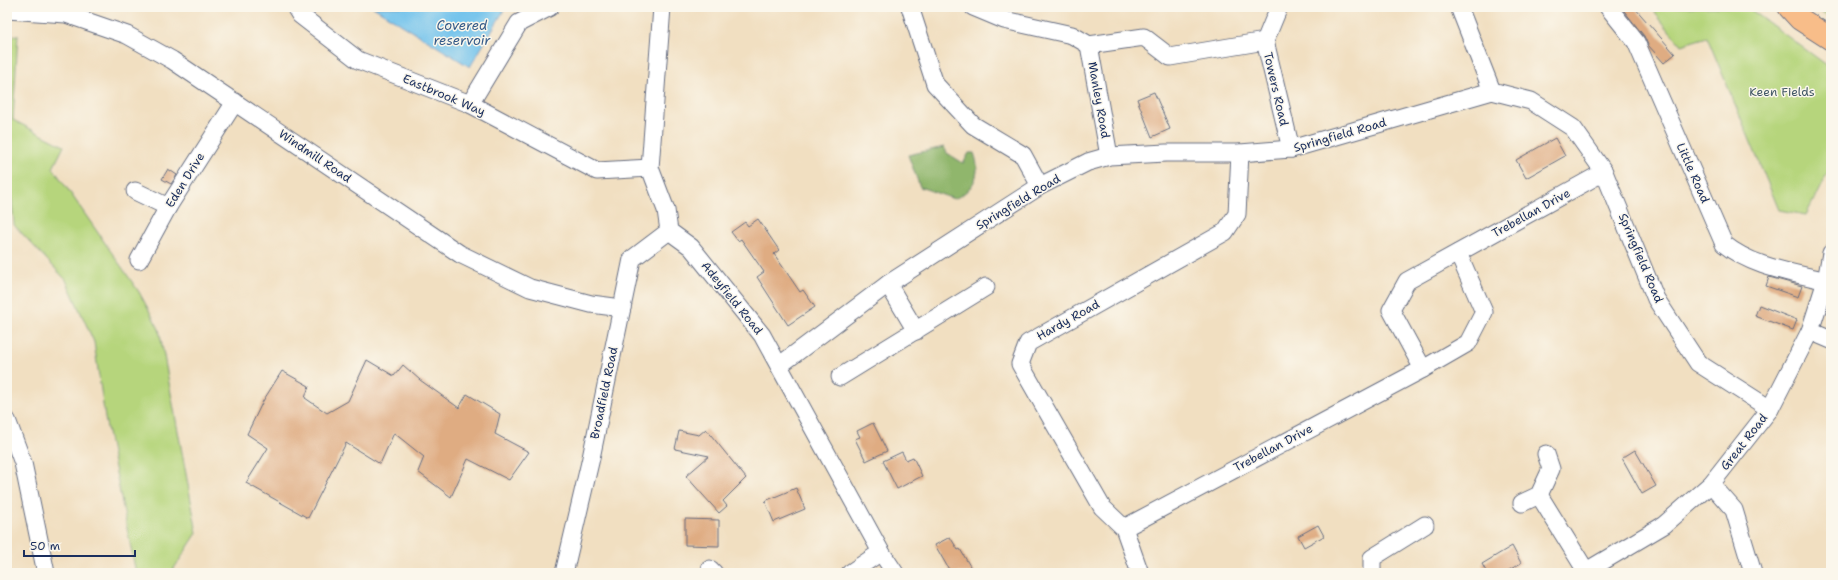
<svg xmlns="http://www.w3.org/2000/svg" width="1838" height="580" viewBox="0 0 1838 580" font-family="'Shantell Sans',sans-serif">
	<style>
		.green { fill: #b6d57c; stroke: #68826d }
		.forest { fill: #90b66c; stroke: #567265 }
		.water { fill: #71c2ec; stroke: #4678a5 }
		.building { fill: #dfac82 }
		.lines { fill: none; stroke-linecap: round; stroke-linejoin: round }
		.minor-casing { stroke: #666d81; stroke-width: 19 }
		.major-casing { stroke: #666d81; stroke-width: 24 }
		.minor { stroke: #fff; stroke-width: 17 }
		.major { stroke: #f8bd89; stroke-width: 22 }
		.labels { text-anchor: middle; stroke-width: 3; stroke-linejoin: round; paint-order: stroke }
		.street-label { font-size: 12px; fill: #1b2f5e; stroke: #fbf7ec }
		.park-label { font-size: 12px; fill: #425866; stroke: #fbf7ec }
		.water-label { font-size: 13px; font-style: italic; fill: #355b89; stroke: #fbf7ec }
	</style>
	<rect width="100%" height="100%" fill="#fbf7ec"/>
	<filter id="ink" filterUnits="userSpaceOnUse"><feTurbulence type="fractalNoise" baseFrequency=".025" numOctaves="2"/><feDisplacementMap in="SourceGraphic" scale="8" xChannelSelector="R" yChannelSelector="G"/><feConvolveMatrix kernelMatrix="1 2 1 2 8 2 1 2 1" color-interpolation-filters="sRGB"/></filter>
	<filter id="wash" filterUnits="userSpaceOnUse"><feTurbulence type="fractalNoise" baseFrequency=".012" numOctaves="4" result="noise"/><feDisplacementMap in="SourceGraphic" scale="16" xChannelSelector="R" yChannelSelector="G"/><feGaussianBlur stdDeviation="0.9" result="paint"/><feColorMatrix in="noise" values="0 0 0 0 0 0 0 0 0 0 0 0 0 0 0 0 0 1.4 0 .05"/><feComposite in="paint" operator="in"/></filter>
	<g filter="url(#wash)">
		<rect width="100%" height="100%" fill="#f1dfc1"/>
		<g class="green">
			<polygon points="1650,7 1747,7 1831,68 1831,166 1806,215 1779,210 1707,37 1681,45"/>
			<polygon points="1815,7 1831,7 1831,20"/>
			<polygon points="18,35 13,120 64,146 53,168 139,292 159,329 197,533 171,573 136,573 105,418 94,342 66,280 14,225 12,201 7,182 7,36"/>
		</g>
		<path class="forest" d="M944,147l3,6 16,10 6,-10h5c8,21 0,37 -20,46l-34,-12 -12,-32z"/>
		<polygon class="water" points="373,7 506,7 470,67"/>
		<g id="blocks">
			<g class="building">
				<polygon points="1621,7 1634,7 1675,54 1664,63 1648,45 1644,36"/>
				<polygon points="1154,92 1170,129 1152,137 1137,99"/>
				<polygon points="1555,138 1565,156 1526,178 1516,160"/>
				<polygon points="168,169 177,175 171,184 162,179"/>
				<polygon points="758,219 779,250 774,254 800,292 803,290 815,307 788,325 757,277 764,272 741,239 738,241 731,232 745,222 748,226"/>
				<polygon points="1769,277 1802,286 1798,297 1766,286"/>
				<polygon points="1759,305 1797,320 1793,330 1755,316"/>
				<polygon points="367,360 394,376 403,365 420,380 459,408 467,394 500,414 495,434 529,452 509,480 468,459 451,497 418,472 424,457 394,433 380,464 346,443 308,518 246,483 268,448 247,434 263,401 282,371 309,386 305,398 327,413 348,401"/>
				<polygon points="873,423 887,451 866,461 855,439 860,437 857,431"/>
				<polygon points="706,429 746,478 723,501 727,506 719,513 686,476 709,456 675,449 679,431 699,435"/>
				<polygon points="1635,450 1656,486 1642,494 1622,458"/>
				<polygon points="902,452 906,460 913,457 922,476 897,489 883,461"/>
				<polygon points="796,488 805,509 774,522 765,501"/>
				<polygon points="685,519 719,520 719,546 685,545"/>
				<polygon points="1318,525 1324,536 1304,547 1298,536"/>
				<polygon points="950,537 958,550 960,549 974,573 951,573 935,545"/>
				<polygon points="1512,546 1521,563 1504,573 1487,573 1482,564"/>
			</g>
		</g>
	</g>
	<g filter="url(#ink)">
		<use href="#blocks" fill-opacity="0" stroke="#666d81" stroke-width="1"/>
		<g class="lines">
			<g class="minor-casing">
				<g id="minor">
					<polyline points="295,7 300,15 358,60 470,104 597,171 650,168"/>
					<polyline points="662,7 650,168 666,210 669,231 691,247 762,335 881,552 895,573"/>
					<polyline points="910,7 935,84 973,125 1023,155 1040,186"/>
					<polyline points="973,7 1004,20 1072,35 1089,45 1144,37 1170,57 1265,41"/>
					<polyline points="1279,7 1265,41 1291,149"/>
					<polyline points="1459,7 1492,91"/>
					<path d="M1608,7l28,35 88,202c28,23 67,28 102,37"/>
					<polyline points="7,10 66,14 127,35 172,60 460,254 530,288 591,304 622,308"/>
					<polyline points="1089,45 1109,156"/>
					<polyline points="470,104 519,23 550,7"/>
					<polyline points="135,191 168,207"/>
					<polyline points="139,260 168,207 235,102"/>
					<polyline points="888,284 916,331"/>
					<polyline points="1810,331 1831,340"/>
					<polyline points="780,365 888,284 1040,186 1088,162 1109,156 1166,153 1240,153 1291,149 1492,91 1531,101 1573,128 1604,172 1656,299 1698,363 1770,409"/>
					<polyline points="1423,369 1391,310 1407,281 1604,172"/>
					<polyline points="840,377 986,287"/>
					<polyline points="7,420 23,463 46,573"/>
					<polyline points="1711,484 1734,510 1753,573"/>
					<polyline points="1539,495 1586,571"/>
					<polyline points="1522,503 1539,495 1551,469 1546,454"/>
					<polyline points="1124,528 1423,369 1468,343 1484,312 1458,253"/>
					<polyline points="710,569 714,573"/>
					<polyline points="564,573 591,458 632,259 669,231"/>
					<polyline points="850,573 881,552"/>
					<polyline points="1140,573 1124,528 1102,507 1020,364 1028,343 1225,232 1237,214 1240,153"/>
					<polyline points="1372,573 1372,558 1425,525"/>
					<polyline points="1583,573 1664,525 1711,484 1770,409 1810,331 1826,281 1831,253"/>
				</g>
			</g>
			<g class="major-casing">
				<polyline id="major" points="1789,7 1800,19 1831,39"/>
			</g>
			<use href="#minor" class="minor"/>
			<use href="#major" class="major"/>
		</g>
	</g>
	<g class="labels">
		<g class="street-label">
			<text transform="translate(1276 89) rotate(77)" y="4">Towers Road</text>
			<text transform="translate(444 95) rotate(23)" y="4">Eastbrook Way</text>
			<text transform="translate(1099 100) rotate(80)" y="4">Manley Road</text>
			<text transform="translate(1340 135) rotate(-16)" y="4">Springfield Road</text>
			<text transform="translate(315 156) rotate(34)" y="4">Windmill Road</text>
			<text transform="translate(1693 173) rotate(66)" y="4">Little Road</text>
			<text transform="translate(185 180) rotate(-58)" y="4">Eden Drive</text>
			<text transform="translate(1018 202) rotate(-31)" y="4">Springfield Road</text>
			<text transform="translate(1531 213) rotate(-29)" y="4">Trebellan Drive</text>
			<text transform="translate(1641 258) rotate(67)" y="4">Springfield Road</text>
			<text transform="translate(732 298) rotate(51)" y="4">Adeyfield Road</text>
			<text transform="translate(1068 320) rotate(-29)" y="4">Hardy Road</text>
			<text transform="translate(604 393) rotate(-78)" y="4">Broadfield Road</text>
			<text transform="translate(1744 442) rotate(-52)" y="4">Great Road</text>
			<text transform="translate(1273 448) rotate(-28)" y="4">Trebellan Drive</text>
		</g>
		<g class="park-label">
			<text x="1782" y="96">Keen Fields</text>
		</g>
		<g class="water-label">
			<text x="462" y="30">Covered<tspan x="462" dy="15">reservoir</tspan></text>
		</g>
	</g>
	<rect width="1838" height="580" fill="none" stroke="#fbf7ec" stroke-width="24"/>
	<path d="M24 550v6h111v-6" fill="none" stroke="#1b2f5e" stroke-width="2"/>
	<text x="30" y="550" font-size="12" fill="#1b2f5e" stroke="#fbf7ec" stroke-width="3" paint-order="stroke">50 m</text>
</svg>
